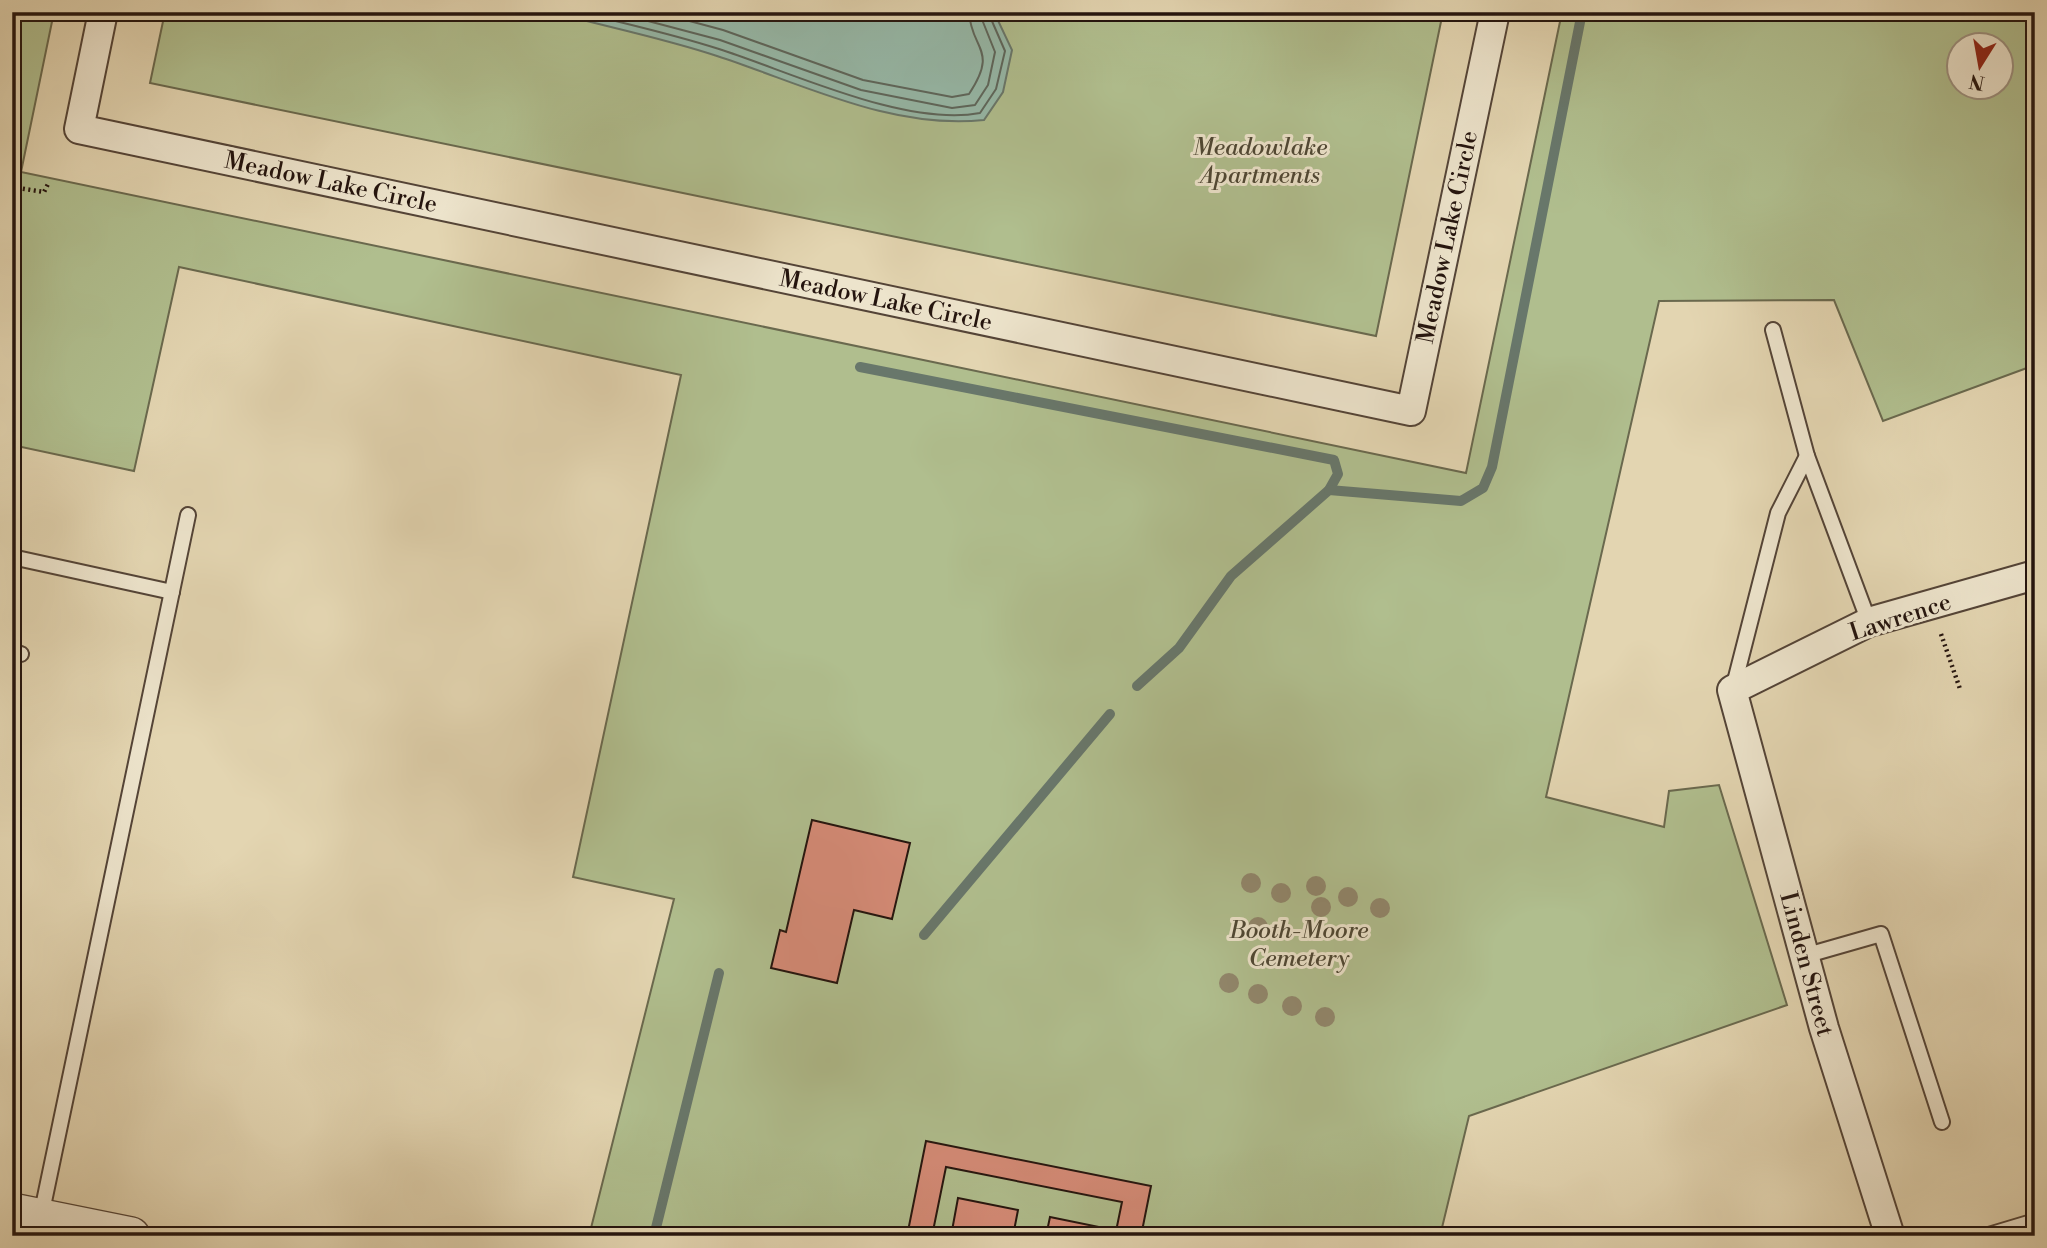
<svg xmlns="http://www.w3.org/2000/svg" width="2047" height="1248" viewBox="0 0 2047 1248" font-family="'Libre Bodoni',serif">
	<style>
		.green { fill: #b0be8e; stroke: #6a694e; stroke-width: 2; fill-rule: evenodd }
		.water { fill: #96b9a9; stroke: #68776b; stroke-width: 2 }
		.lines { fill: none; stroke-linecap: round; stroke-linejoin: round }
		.shore { stroke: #5d665c; stroke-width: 2 }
		.stream { stroke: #68776b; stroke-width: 10 }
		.building { fill: #d58b77; stroke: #24140e; stroke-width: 2 }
		.service-casing { stroke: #544437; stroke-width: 18 }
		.minor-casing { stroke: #544437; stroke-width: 32 }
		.tertiary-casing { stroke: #544437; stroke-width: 40 }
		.path { stroke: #24140e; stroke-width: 4.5; stroke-dasharray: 2 3.5; stroke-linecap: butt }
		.service { stroke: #ede4cc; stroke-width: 14 }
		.minor { stroke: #ede4cc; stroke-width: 28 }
		.tertiary { stroke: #ede4cc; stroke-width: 37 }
		.tree { fill: #91876c }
		.labels { text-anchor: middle; stroke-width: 6; stroke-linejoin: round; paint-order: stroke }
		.park-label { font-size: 24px; font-style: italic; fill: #4e4734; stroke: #ede4cc }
		.street-label { font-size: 24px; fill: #24140e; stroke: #ede4cc }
	</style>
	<rect width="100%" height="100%" fill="#e3d5b1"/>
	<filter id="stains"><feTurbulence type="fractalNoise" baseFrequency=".00286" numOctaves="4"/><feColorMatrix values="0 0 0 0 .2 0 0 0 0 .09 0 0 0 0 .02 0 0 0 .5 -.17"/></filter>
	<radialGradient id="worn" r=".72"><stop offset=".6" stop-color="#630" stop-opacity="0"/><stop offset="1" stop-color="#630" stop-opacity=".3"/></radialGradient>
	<g class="green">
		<path d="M12,12h42l-33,160 1445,301 96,-461h473v353l-152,56 -49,-121 -175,1 -113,496 118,30 5,-36 50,-6 68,220 -318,111 -29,120h-851l85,-337 -101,-22 108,-502 -502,-108 -45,204 -122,-26zM1960,46h42v42h-42z"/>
		<polygon points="165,12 1443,12 1376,336 150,83"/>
	</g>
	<path class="water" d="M552,12h442l18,38 -9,42 -19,28c-92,10 -181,-36 -267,-64 -54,-18 -110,-29 -165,-44z"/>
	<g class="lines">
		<g class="shore">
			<path d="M580,12c46,12 93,22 139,37 72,23 186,78 261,64l16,-24 9,-38 -17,-39"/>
			<polyline points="614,12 720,40 861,90 952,108 975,105 988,85 995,52 979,12"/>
			<path d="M656,12l67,18 140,50 89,17 17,-3c30,-45 2,-44 0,-82"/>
		</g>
		<g class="stream">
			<polyline points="860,367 1334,460 1338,474 1329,490 1231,576 1179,648 1137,686"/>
			<polyline points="1329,490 1461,501 1483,488 1492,467 1582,12"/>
			<polyline points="924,935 1110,714"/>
			<polyline points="654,1236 719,973"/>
		</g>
	</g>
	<g class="building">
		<polygon points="812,820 910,843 892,919 854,910 837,983 771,968 780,930 786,932"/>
		<polygon points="926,1141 1151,1186 1141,1236 1115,1236 1122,1202 946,1167 932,1236 907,1236"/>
		<polygon points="958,1198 1018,1210 1013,1236 951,1236"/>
		<polygon points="1050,1217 1099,1227 1097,1236 1046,1236"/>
	</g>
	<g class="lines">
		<g class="service-casing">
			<g id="service">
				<polyline points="1773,330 1807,456 1869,622"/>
				<polyline points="12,557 172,592"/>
				<polyline points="12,652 21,654"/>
				<polyline points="1733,689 1778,513 1807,456"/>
				<polyline points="1804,956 1881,934 1942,1122"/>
				<polyline points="41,1216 188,515"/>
				<polyline points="1985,1236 2035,1221"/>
			</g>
		</g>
		<g class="minor-casing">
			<g id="minor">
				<polyline points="103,12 79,129 1411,411 1495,12"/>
				<polyline points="1890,1236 1824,1028 1732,690 1869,622 2035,575"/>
			</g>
		</g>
		<g class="tertiary-casing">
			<polyline id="tertiary" points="12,1212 131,1236"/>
		</g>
		<g class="path">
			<polyline points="12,187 44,192 49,182"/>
			<polyline points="1941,634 1960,689"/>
		</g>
		<use href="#service" class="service"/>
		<use href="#minor" class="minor"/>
		<use href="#tertiary" class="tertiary"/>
	</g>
	<g class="tree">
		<circle cx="1251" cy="883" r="10"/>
		<circle cx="1316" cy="886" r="10"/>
		<circle cx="1281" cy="893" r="10"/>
		<circle cx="1348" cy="897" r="10"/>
		<circle cx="1321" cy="907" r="10"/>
		<circle cx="1380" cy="908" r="10"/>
		<circle cx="1258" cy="927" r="10"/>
		<circle cx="1229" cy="983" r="10"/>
		<circle cx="1258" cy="994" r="10"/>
		<circle cx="1292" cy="1006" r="10"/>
		<circle cx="1325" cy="1017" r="10"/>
	</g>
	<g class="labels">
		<g class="park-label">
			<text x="1260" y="155">Meadowlake<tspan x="1260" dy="28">Apartments</tspan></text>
			<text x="1299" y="938">Booth-Moore<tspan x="1299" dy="28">Cemetery</tspan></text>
		</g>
		<g class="street-label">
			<text transform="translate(331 182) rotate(12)" y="8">Meadow Lake Circle</text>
			<text transform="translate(1447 237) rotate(-78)" y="8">Meadow Lake Circle</text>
			<text transform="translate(886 300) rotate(12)" y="8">Meadow Lake Circle</text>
			<text transform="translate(1900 617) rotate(-18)" y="8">Lawrence</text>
			<text transform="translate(1807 964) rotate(75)" y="8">Linden Street</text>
		</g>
	</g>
	<rect width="2047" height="1248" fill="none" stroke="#e3d5b1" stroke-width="42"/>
	<rect x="14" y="14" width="2019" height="1220" fill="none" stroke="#24140e" stroke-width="3.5"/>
	<rect x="21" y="21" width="2005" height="1206" fill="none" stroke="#24140e" stroke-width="2"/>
	<g transform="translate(1980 66) rotate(191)"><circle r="33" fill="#ede4cc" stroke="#9d9180" stroke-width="2"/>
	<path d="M0-5L12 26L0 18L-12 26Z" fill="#8f2418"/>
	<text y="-10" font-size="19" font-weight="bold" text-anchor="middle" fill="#24140e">N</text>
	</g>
	<rect width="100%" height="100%" filter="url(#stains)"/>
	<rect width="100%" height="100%" fill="url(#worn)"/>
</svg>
